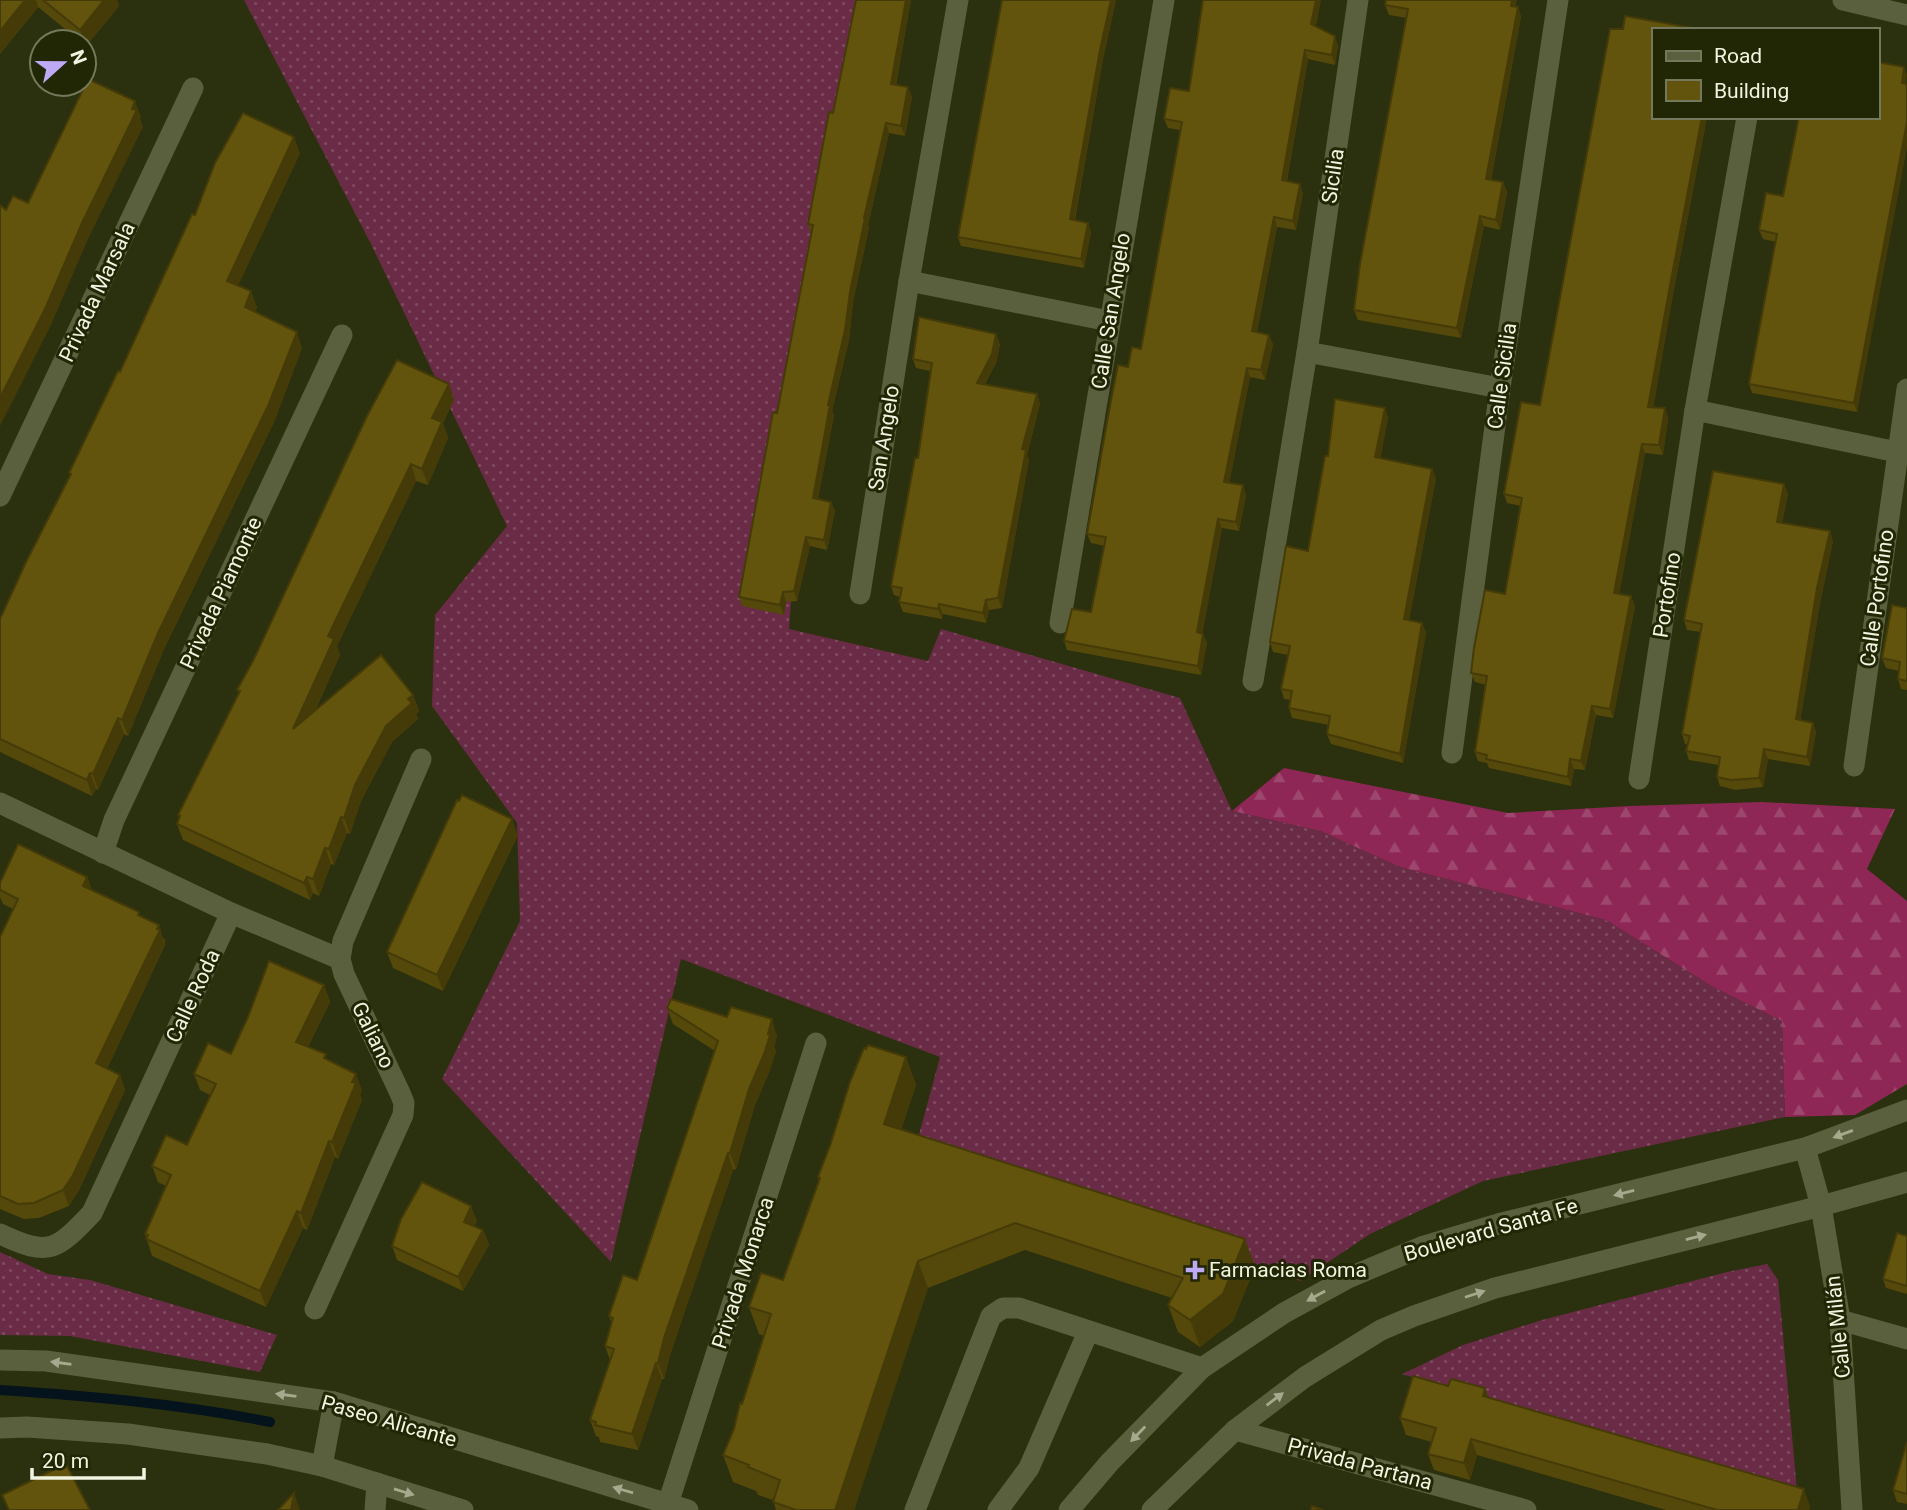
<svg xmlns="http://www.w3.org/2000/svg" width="1907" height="1510" viewBox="0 0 1907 1510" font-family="Roboto,sans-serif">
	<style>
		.grass { fill: url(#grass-dots) }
		.forest { fill: url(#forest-firs) }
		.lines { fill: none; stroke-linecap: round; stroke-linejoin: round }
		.stream { stroke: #04131c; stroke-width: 10 }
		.service { stroke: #5a603d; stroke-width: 21 }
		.minor { stroke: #5a603d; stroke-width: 21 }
		.tertiary { stroke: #5a603d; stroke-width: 21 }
		.secondary { stroke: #5a603d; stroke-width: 21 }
		.wall { fill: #54480b }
		.shaded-wall { fill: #453b09 }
		.building { fill: #62540d; stroke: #453b09; stroke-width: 2 }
		.oneway { fill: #a5aa8e }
		.poi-dot { fill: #bea9f5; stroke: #212604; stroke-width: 2.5 }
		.labels { text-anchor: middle; stroke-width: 6; stroke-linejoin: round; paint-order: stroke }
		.street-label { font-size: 21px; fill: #f0f4e0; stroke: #212604 }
		.poi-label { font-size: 21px; fill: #f0f4e0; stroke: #212604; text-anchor: start }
	</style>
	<defs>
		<pattern id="grass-dots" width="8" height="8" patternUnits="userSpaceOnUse" patternTransform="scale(1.75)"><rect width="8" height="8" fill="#692b45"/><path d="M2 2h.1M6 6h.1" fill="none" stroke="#7f4a60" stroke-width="1.8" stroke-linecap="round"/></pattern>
		<pattern id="forest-firs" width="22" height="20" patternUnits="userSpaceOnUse" patternTransform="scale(1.75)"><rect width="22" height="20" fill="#8e2756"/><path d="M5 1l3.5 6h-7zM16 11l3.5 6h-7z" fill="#9e476e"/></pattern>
	</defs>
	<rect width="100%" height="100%" fill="#2b300e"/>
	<g class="grass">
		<polygon points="244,0 879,0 798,509 789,629 928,661 941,629 1180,698 1232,811 1320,831 1400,867 1606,920 1713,987 1782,1021 1785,1117 1483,1181 1370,1234 1300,1281 913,1157 940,1057 681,959 611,1262 442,1079 520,921 517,823 432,706 435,615 507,526 371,244"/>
		<polygon points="0,1252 48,1274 90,1280 277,1335 260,1372 70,1336 0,1335"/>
		<polygon points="1767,1264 1778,1280 1797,1491 1402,1374 1463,1345 1542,1320 1727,1272"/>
	</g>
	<polygon class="forest" points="1284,768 1508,813 1630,806 1762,802 1895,809 1867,869 1907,901 1907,1084 1855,1115 1785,1117 1782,1021 1713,987 1606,920 1400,867 1320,831 1232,811"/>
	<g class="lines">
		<path class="stream" d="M0,1390c91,6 181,14 270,32"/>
		<g class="service">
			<polyline points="375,1510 377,1483"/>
			<polyline points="915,1510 991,1316 1003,1308 1019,1308 1202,1368"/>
			<polyline points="998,1510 1029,1468 1088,1332"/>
		</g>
		<g class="minor">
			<polyline points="1843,0 1907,15"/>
			<polyline points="909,281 1109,321"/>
			<polyline points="1307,352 1500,388"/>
			<polyline points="1695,410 1897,452"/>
			<polyline points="0,496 193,88"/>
			<polyline points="860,594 909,281 958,0"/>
			<polyline points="1060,623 1164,0"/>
			<polyline points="1253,681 1307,352 1358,0"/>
			<polyline points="1452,753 1500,388 1558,0"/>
			<polyline points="1854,766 1907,389"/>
			<polyline points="1639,779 1695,410 1747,117"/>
			<polyline points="0,803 231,913 340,959"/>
			<polyline points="103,853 114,820 342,335"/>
			<polyline points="1805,1148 1821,1206 1840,1320 1852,1510"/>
			<path d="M0,1234c49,23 56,17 92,-21l139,-300"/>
			<polyline points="315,1309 403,1115 404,1103 400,1093 344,974 340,959 343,941 421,759"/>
			<polyline points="1840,1320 1907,1339"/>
			<polyline points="1235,1430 1526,1510"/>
			<polyline points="666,1510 816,1043"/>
		</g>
		<g class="tertiary">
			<polyline points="0,1360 46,1361 334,1402 688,1510"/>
			<polyline points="0,1428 27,1427 128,1434 267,1454 322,1466 463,1510"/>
			<polyline points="322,1466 334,1402"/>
		</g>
		<g class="secondary">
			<polyline points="1069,1510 1110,1462 1202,1368 1284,1313 1348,1278 1424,1246 1498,1224 1805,1148 1907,1110"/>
			<polyline points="1152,1510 1235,1430 1305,1377 1381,1330 1414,1316 1495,1288 1821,1206 1907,1182"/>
		</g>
	</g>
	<g class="wall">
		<polygon points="0,0 117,0 119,6 86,46 84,44 84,42 81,42 38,7 0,54"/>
		<polygon points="856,0 911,0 896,85 912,97 905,136 889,133 868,225 869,228 853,302 849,340 832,411 834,415 818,499 831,502 835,511 827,550 810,546 797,601 786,602 784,615 742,606 739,597 777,413 811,234 808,224 833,113"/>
		<polygon points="1002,0 1116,0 1103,59 1075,220 1091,232 1084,268 961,246 958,237"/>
		<polygon points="1385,5 1516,7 1518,7 1521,17 1491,180 1503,182 1507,192 1500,230 1484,226 1461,338 1358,320 1354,310 1407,18 1389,15"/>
		<polygon points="1316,26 1338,45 1335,65 1308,59 1287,181 1303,193 1296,230 1277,227 1257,332 1273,344 1265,380 1250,377 1229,483 1246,495 1239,531 1222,528 1202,633 1207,643 1201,675 1067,650 1064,641 1091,612 1105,546 1091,543 1087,534 1141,349 1180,130 1168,128 1164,119 1189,91"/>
		<polygon points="1906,84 1857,412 1752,393 1749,384 1776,242 1763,239 1759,230 1783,196"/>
		<polygon points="1653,117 1707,117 1672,300 1653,407 1665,408 1668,418 1663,455 1645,453 1619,594 1631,596 1635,606 1613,718 1596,715 1585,770 1574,769 1571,786 1489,768 1487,763 1478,761 1475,752 1486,685 1475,682 1471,673 1505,594 1521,506 1507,503 1504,494 1540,405"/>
		<polygon points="300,153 238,285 257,307 255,312 302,348 274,422 164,649 128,736 124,734 98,790 96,789 92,796 0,752 0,619 195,215"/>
		<polygon points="1000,344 996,363 985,384 1037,394 1040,404 1027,455 1029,460 1002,608 989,610 986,623 943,614 942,619 903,612 899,602 900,597 894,595 891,586 918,458 931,371 916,368 913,359"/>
		<polygon points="454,400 443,423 448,438 428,485 416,481 337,646 340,655 315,711 413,695 419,711 416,714 418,719 392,742 361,801 350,834 347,833 334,865 331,864 319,896 313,893 310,900 183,840 177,824 179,818 178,815 239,693 237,690"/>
		<polygon points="1385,408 1388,418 1380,458 1436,478 1409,620 1422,623 1426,633 1403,763 1331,744 1327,734 1329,725 1292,718 1289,708 1291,700 1284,699 1281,689 1288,655 1273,652 1270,642 1308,551 1328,456"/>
		<polygon points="1784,484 1788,494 1782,523 1833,541 1821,598 1800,720 1813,723 1816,732 1810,766 1768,759 1763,787 1735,790 1720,786 1717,777 1719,765 1689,760 1686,751 1688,744 1685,744 1682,734 1701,632 1687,630 1684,620"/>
		<polygon points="1907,608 1907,690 1901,689 1898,679 1899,671 1886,668 1882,658"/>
		<polygon points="459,801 518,835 443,991 393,968 387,952"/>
		<polygon points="87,877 92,890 141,916 165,940 165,945 107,1069 120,1075 125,1090 79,1190 69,1206 39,1218 24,1219 0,1209 0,937 13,909 3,904 0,897 0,883"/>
		<polygon points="324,985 330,1002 308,1047 328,1060 362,1090 360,1095 362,1100 338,1159 335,1157 307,1230 303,1228 266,1307 152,1256 145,1234 166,1186 158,1182 152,1166 187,1145 210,1095 200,1090 194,1074 231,1054"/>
		<polygon points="667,1008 777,1036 774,1047 776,1051 770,1070 755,1105 736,1169 733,1170 670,1355 664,1379 662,1379 638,1450 600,1442 599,1437 596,1436 590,1420 610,1360 605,1346 612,1324 609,1316 637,1280 715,1051 673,1024"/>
		<polygon points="906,1057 916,1085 901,1129 1245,1239 1255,1267 1233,1321 1200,1347 1178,1332 1168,1305 1172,1298 1025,1250 928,1288 854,1510 776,1510 773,1500 758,1495 756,1491 733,1482 723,1455 734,1429 764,1336 759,1334 749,1307 783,1280 819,1180 818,1177"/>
		<polygon points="477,1221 474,1226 483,1230 489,1245 463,1291 397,1260 392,1246"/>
		<polygon points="1907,1236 1907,1294 1886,1288 1883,1279"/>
		<polygon points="1448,1386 1485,1388 1489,1398 1810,1506 1809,1510 1666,1510 1477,1455 1470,1480 1434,1470 1428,1454 1432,1442 1406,1435 1400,1418"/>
		<polygon points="1907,1442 1907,1504 1897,1502 1893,1490"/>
	</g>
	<g class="shaded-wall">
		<polygon points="25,0 36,0 38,7 0,54 0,31"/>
		<polygon points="104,0 117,0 119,6 86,46 80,30"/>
		<polygon points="906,0 911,0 894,93 891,84"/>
		<polygon points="1111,0 1116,0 1103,59 1073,228 1070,219 1100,50"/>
		<polygon points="1316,0 1321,0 1315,33 1311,24"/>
		<polygon points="1512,0 1517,0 1514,15 1511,6"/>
		<polygon points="1518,7 1521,17 1489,189 1486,179"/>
		<polygon points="1335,36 1338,45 1335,65 1332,55"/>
		<polygon points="1305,50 1308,59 1285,190 1282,180"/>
		<polygon points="1904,67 1907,75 1905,92 1902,83"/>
		<polygon points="908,87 912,97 905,136 901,126"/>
		<polygon points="135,101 141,117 140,119 143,127 88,239 51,325 0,426 0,398"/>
		<polygon points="1702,117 1707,117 1672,300 1652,416 1648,407 1669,291"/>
		<polygon points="1907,122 1907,148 1857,412 1854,403"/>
		<polygon points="886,123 889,133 868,225 869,228 853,302 849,340 832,411 834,415 816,508 813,498 828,405 864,218"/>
		<polygon points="294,137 300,153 233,297 227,281"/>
		<polygon points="1503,182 1507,192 1500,230 1496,220"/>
		<polygon points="1300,184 1303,193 1296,230 1293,221"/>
		<polygon points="1480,216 1484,226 1461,338 1457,328"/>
		<polygon points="1274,217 1277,227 1255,341 1252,331"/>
		<polygon points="1088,223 1091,232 1084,268 1081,259"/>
		<polygon points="251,291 257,307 250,323 245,307"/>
		<polygon points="297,332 302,348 274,422 164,649 128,736 122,720 158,633"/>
		<polygon points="996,334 1000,344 996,363 980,392 977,383"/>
		<polygon points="1269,335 1273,344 1265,380 1261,370"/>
		<polygon points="1247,368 1250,377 1228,491 1224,482"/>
		<polygon points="449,384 454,400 443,423 448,438 428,485 422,469 432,418"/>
		<polygon points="1037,394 1040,404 1027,455 1029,460 1002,608 998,598 1022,449"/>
		<polygon points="1385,408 1388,418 1379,467 1375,457"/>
		<polygon points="1665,408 1668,418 1663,455 1659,445"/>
		<polygon points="1642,444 1645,453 1618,602 1614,593"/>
		<polygon points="411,464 416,481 337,646 340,655 299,745 293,729 328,636"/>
		<polygon points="1432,469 1436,478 1407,629 1404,619"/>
		<polygon points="1784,484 1788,494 1780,531 1777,522"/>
		<polygon points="1243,485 1246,495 1239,531 1236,522"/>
		<polygon points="831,502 835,511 827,550 824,540"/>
		<polygon points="1218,519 1222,528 1201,642 1197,632"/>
		<polygon points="1830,531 1833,541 1821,598 1799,729 1796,719 1817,588"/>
		<polygon points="806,537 810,546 797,601 794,591"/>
		<polygon points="783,592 786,602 784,615 780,605"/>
		<polygon points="1631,596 1635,606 1613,718 1610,709"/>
		<polygon points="986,600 989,610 986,623 983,613"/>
		<polygon points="939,604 943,614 942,619 938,609"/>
		<polygon points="1422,623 1426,633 1403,763 1400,754"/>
		<polygon points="1203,634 1207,643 1201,675 1198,666"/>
		<polygon points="413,695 419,711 416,714 418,719 392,742 361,801 350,834 344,818 355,785 386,726 408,699"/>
		<polygon points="1592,706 1596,715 1585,770 1581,761"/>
		<polygon points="118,718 124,734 98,790 93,774"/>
		<polygon points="1813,723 1816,732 1810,766 1807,757"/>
		<polygon points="1764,749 1768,759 1763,787 1759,778"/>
		<polygon points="1570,759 1574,769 1571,786 1568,777"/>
		<polygon points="90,773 96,789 92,796 87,780"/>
		<polygon points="341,817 347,833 334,865 329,849"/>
		<polygon points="512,819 518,835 443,991 437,975"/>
		<polygon points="325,848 331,864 319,896 313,879"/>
		<polygon points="87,877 93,893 83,886"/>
		<polygon points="307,877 313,893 310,900 304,883"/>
		<polygon points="159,925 165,945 102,1079 96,1063"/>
		<polygon points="324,985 330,1002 302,1059 296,1042"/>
		<polygon points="772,1019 777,1036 774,1047 776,1051 770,1070 755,1105 736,1169 730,1153 749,1089 768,1034"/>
		<polygon points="906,1057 916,1085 894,1151 884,1124"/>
		<polygon points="356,1074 362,1090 360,1095 362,1100 338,1159 332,1142 352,1082"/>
		<polygon points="120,1075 125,1090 79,1190 69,1206 63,1190"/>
		<polygon points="329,1141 335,1157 307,1230 301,1213"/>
		<polygon points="728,1153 733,1170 670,1355 664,1379 658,1363 664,1338"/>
		<polygon points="471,1206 477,1221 469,1236 464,1222"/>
		<polygon points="297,1211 303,1228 266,1307 260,1291"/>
		<polygon points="483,1230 489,1245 463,1291 458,1277"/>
		<polygon points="1245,1239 1255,1267 1233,1321 1200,1347 1190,1320"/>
		<polygon points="918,1261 928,1288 854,1510 835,1510"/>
		<polygon points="656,1363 662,1379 638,1450 632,1434"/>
		<polygon points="1485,1388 1491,1405 1483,1396"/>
		<polygon points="1471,1439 1477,1455 1470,1480 1464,1463"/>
		<polygon points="1804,1489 1810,1506 1809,1510 1798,1510"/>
		<polygon points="294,1493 300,1510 291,1510"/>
	</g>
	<g class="building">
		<polygon points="0,0 25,0 0,31"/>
		<polygon points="43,0 104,0 80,30"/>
		<polygon points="856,0 906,0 891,84 908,87 901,126 886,123 864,218 865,218 850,292 845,330 828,405 830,405 813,498 831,502 824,540 806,537 794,591 783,592 780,605 739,597 773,412 777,413 813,225 808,224 829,112 833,113"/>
		<polygon points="1002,0 1111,0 1100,50 1070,219 1088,223 1081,259 958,237"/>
		<polygon points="1203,0 1316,0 1311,24 1335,36 1332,55 1305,50 1282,180 1300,184 1293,221 1274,217 1252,331 1269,335 1261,370 1247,368 1224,482 1243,485 1236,522 1218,519 1197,632 1203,634 1198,666 1064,641 1072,609 1091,612 1106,537 1087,534 1111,400 1118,365 1128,367 1132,347 1141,349 1182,122 1164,119 1170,88 1189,91"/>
		<polygon points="1386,0 1512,0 1511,6 1518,7 1486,179 1503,182 1496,220 1480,216 1457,328 1354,310 1360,264 1408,9 1385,5"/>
		<polygon points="1625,16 1704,30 1653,30 1653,117 1702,117 1669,291 1648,407 1665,408 1659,445 1642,444 1614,593 1631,596 1610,709 1592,706 1581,761 1570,759 1568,777 1486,759 1487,755 1475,752 1487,676 1471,673 1474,648 1485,590 1505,594 1522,498 1504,494 1521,402 1540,405 1610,29 1623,29"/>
		<polygon points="1877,62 1904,67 1902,83 1907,84 1907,122 1854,403 1749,384 1777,234 1759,230 1766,193 1783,196 1799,117 1877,117"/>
		<polygon points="88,79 135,101 132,109 137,110 82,223 45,309 0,398 0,205 6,210 13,196 28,203"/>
		<polygon points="243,113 294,137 227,281 251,291 245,307 297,332 268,406 158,633 122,720 118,718 93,774 90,773 87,780 0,739 0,619 26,562 71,474 69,473 118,371 120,372 192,214 195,215 215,163"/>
		<polygon points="919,317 996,334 992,354 977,383 1037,394 1022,449 1026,450 998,598 986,600 983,613 939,604 938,609 899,602 902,588 891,586 915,458 918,458 932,363 913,359"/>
		<polygon points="397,360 449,384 432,418 442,422 422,469 411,464 328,636 334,639 293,729 381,655 413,695 408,699 412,703 386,726 355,785 344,818 341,817 329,849 325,848 313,879 307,877 304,883 177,824 180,816 178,815 240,691 237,690 254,659 367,416"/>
		<polygon points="1335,399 1385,408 1375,457 1432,469 1404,619 1422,623 1400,754 1327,734 1330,716 1289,708 1292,691 1281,689 1290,646 1270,642 1286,546 1308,551 1325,456 1328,456"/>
		<polygon points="1713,471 1784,484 1777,522 1830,531 1817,588 1796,719 1813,723 1807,757 1764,749 1759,778 1731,780 1717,777 1720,757 1686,751 1690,736 1682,734 1702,624 1684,620"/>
		<polygon points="1892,605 1907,608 1907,681 1898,679 1900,662 1882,658"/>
		<polygon points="462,795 512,819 437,975 387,952 457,800 459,801"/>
		<polygon points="18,844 87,877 83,886 139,912 138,915 159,925 157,929 160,930 96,1063 120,1075 73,1175 63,1190 34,1203 18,1204 0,1196 0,937 18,899 0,890 0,883"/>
		<polygon points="269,961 324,985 296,1042 326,1054 324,1058 356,1074 352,1082 356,1083 332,1142 329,1141 301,1213 297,1211 260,1291 146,1239 148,1235 145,1234 171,1175 152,1166 166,1135 187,1145 216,1084 194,1074 208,1043 231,1054 248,1017"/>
		<polygon points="671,999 727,1017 731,1007 772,1019 768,1034 770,1035 764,1054 749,1089 730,1153 728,1153 664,1338 658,1363 656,1363 632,1434 595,1425 596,1422 590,1420 614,1349 605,1346 613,1318 609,1316 623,1275 637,1280 718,1041 667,1008"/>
		<polygon points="868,1045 906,1057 884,1124 1245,1239 1223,1294 1190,1320 1168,1305 1183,1278 1015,1223 918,1261 835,1510 796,1510 773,1502 780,1480 748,1467 749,1465 723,1455 734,1429 740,1403 742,1404 771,1314 749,1307 761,1273 783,1280 820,1178 818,1177 831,1143 850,1082 864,1048 866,1049"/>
		<polygon points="422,1182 471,1206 464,1222 483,1230 458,1277 392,1246 401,1219"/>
		<polygon points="1897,1233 1907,1236 1907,1286 1883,1279"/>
		<polygon points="1413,1376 1448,1386 1451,1379 1485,1388 1483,1396 1804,1489 1798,1510 1717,1510 1471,1439 1464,1463 1428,1454 1436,1428 1400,1418"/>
		<polygon points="1907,1442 1907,1494 1893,1490"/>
		<polygon points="61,1466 62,1469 67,1466 90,1510 9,1510 2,1495"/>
		<polygon points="294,1493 291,1510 278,1510"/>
		<polygon points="1312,1506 1323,1510 1311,1510"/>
	</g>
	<defs><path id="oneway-solid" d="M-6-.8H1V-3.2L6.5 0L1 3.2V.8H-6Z" transform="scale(1.75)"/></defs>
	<g class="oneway">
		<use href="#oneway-solid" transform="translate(1843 1134) rotate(160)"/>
		<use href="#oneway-solid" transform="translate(1624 1193) rotate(166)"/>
		<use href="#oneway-solid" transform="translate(1696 1237) rotate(-14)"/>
		<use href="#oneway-solid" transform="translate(1475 1294) rotate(-18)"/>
		<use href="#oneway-solid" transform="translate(1316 1296) rotate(151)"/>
		<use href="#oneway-solid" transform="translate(61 1363) rotate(-172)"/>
		<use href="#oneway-solid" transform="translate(286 1395) rotate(-172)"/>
		<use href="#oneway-solid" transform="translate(1275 1399) rotate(-37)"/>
		<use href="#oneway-solid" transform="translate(1138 1434) rotate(134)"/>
		<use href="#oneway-solid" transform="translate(623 1490) rotate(-164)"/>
		<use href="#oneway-solid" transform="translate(404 1492) rotate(17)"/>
	</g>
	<path class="poi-dot" d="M1191.5 1259.5h7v7h7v7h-7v7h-7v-7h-7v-7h7z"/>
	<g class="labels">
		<g class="street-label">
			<text transform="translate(1333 176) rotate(-82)" y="7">Sicilia</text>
			<text transform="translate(97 292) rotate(-65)" y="7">Privada Marsala</text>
			<text transform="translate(1111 311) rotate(-81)" y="7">Calle San Angelo</text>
			<text transform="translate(1502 376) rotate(-82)" y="7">Calle Sicilia</text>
			<text transform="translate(884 438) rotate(-81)" y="7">San Angelo</text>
			<text transform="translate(221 593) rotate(-65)" y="7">Privada Piamonte</text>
			<text transform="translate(1667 595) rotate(-81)" y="7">Portofino</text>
			<text transform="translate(1877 598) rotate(-82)" y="7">Calle Portofino</text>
			<text transform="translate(193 996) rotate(-65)" y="7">Calle Roda</text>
			<text transform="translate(373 1035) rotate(64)" y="7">Galiano</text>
			<text transform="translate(1491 1230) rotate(-16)" y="7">Boulevard Santa Fe</text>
			<text transform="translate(743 1273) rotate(-72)" y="7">Privada Monarca</text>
			<text transform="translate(1838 1327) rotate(-96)" y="7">Calle Milán</text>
			<text transform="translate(389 1421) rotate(16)" y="7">Paseo Alicante</text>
			<text transform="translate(1360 1464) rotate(15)" y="7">Privada Partana</text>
		</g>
		<g class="poi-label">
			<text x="1209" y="1277">Farmacias Roma</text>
		</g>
	</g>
	<rect x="1652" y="28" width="228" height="91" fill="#212604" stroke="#74785c" stroke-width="2"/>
	<rect x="1666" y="51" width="35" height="10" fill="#5a603d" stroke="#74785c" stroke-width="2"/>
	<text x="1714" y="63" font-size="21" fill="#f0f4e0">Road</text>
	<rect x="1666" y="80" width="35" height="21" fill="#62540d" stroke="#74785c" stroke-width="2"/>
	<text x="1714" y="98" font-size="21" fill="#f0f4e0">Building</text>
	<g transform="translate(63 63) rotate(69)"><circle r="33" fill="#212604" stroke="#74785c" stroke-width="2"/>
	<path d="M0-5L12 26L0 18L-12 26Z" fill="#bea9f5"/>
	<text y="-10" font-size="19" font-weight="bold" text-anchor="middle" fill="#f0f4e0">N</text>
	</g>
	<path d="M32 1468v10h112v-10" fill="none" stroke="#f0f4e0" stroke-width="3.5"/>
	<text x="42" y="1468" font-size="21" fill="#f0f4e0" stroke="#212604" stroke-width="5" paint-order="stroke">20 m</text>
</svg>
